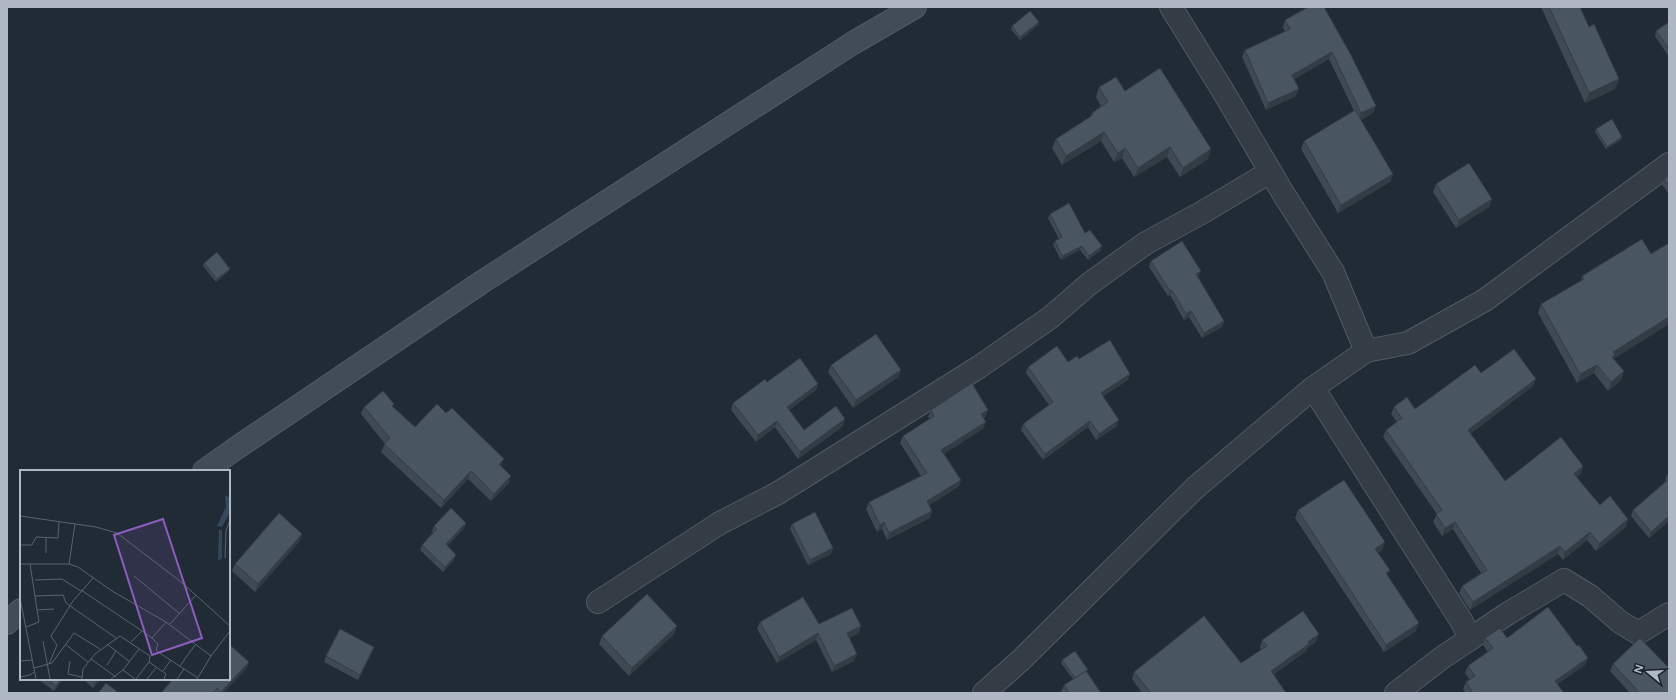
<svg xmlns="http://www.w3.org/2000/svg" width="1676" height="700" viewBox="0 0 1676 700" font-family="Figtree,sans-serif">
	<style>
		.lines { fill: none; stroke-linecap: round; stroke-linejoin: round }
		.minor-casing { stroke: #515a64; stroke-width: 24 }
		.secondary-casing { stroke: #515a64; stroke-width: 24 }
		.minor { stroke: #343c46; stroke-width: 22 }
		.secondary { stroke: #424c58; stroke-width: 22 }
		.wall { fill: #3f4953 }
		.shaded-wall { fill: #333c44 }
		.building { fill: #495561; stroke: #333c44 }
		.inset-road { fill: none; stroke: #59636e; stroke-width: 1 }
		.view { fill: #8d5dc0; fill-opacity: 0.15; stroke: #8d5dc0; stroke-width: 2 }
		.inset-edge { fill: none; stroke: #aeb7c3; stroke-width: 2 }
	</style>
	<rect width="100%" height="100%" fill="#202b35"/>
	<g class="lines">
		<g class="minor-casing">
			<g id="minor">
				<polyline points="1171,7 1223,91 1283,193 1333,272 1366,351"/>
				<polyline points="1313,388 1462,622 1470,639 1443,657 1396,693"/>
				<polyline points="598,602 720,523 778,493 979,367 1051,317 1089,284 1146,243 1203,212 1270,172"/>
				<polyline points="1470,639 1507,614 1564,580 1590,596 1620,622 1638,633 1669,614"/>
				<polyline points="984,693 1021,660 1195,488 1313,388 1366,351 1408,343 1485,300 1669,164"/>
			</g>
		</g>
		<g class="secondary-casing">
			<g id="secondary">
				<polyline points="204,471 235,449 482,282 853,43 915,7"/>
				<polyline points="7,623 21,610"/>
			</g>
		</g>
		<use href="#minor" class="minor"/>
		<use href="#secondary" class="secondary"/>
	</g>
	<g class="wall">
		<polygon points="1308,7 1373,113 1361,120 1393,174 1390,182 1338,213 1301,149 1304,141 1354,111 1329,59 1294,79 1296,96 1266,110 1242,57 1245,50 1285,32 1283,27 1285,20"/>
		<polygon points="1541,7 1580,7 1589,27 1619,79 1615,89 1585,103"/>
		<polygon points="1669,22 1669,57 1655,36 1656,31"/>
		<polygon points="1038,25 1020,40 1011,29 1012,26"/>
		<polygon points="1099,87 1125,91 1208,159 1180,177 1167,157 1134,177 1122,158 1114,162 1101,141 1062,165 1052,148 1056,139 1090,117 1092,113 1101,106 1096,97"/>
		<polygon points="1596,129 1621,140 1606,149 1595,132"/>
		<polygon points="1669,176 1669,194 1662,185 1664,179"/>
		<polygon points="1436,184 1492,199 1489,207 1456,228 1433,192"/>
		<polygon points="1050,214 1085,233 1101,250 1088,260 1080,250 1061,260 1053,245 1055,241 1059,239 1048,218"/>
		<polygon points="1669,243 1669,324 1613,359 1624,371 1621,380 1608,391 1594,373 1577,383 1538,313 1541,304 1581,281 1582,276 1651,254"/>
		<polygon points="1151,261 1199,276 1198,277 1224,321 1222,327 1202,338 1189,317 1184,320 1170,295 1168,296 1149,267"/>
		<polygon points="204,263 230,269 229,271 216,282 203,266"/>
		<polygon points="1079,359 1128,380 1103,396 1117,426 1096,440 1088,427 1043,460 1021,430 1023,424 1049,405 1026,373 1028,367 1068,362"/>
		<polygon points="831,365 901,370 898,377 853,408 828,372"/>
		<polygon points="1481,373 1533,386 1470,434 1505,481 1583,466 1581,474 1576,477 1600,505 1628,519 1626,527 1596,551 1587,540 1563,560 1558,554 1470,610 1459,593 1462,586 1481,573 1453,529 1442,536 1433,522 1437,514 1383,437 1386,430 1397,422 1391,414 1394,407 1415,409"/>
		<polygon points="767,382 818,384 816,390 789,410 804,430 843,426 798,459 775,427 756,442 731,410 733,403"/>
		<polygon points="364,407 393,407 415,427 501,466 509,483 491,501 468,479 441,508 381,452 385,444 361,414"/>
		<polygon points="931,410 988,410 985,417 983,418 983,429 944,453 961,480 958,487 929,505 930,518 887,540 882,529 877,532 866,509 869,502 921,476 900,443 903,436 930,419 928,417"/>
		<polygon points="1669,473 1669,521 1649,538 1631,516 1633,510 1665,482 1665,481 1667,475"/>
		<polygon points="1298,510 1385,542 1382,550 1378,553 1388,576 1416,631 1384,652 1295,518"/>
		<polygon points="466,523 464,528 447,546 454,560 443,572 420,550 422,545 433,532 432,531 434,526"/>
		<polygon points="792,524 831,554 808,565 790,529"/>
		<polygon points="302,534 299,542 255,592 232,571 235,564"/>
		<polygon points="760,622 819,624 859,633 849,638 854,661 832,672 816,640 777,663 757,629"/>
		<polygon points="674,634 629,676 599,644 602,636"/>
		<polygon points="1485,638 1507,638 1577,646 1588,658 1585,665 1557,684 1564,693 1466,693 1463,689 1466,682 1470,680 1465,673 1468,666 1488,652 1483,645"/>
		<polygon points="1262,640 1316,642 1307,648 1306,651 1274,674 1286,693 1142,693 1132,679 1134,672 1241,663 1261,650 1260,647"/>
		<polygon points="374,647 372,652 358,680 324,662 326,656"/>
		<polygon points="1062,660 1087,672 1101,693 1062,693 1061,692 1064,685 1073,679 1061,663"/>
		<polygon points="1613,664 1669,693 1630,693 1610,671"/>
		<polygon points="247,668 223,693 161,693"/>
		<polygon points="38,679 63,679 54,691"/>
		<polygon points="83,679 101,679 93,688"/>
	</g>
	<g class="shaded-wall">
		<polygon points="1039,22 1038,25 1020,40 1020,37"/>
		<polygon points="1332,52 1329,59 1290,82 1292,75"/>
		<polygon points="1619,79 1615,89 1585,103 1589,93"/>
		<polygon points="1299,89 1296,96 1266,110 1268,103"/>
		<polygon points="1376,106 1373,113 1359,121 1361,113"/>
		<polygon points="1104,132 1101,141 1062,165 1066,156"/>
		<polygon points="1622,137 1621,140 1606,149 1607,147"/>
		<polygon points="1170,147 1167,157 1134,177 1138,168"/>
		<polygon points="1125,148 1122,158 1114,162 1118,153"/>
		<polygon points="1211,149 1208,159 1180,177 1183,168"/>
		<polygon points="1393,174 1390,182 1338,213 1341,205"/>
		<polygon points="1492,199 1489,207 1456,228 1459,220"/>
		<polygon points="1082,246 1080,250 1061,260 1062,256"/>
		<polygon points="1102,246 1101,250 1088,260 1089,256"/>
		<polygon points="230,269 229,271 216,282 217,279"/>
		<polygon points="1201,271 1199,276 1194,279 1196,274"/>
		<polygon points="1172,290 1170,295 1168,296 1170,291"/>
		<polygon points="1191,311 1189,317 1184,320 1186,314"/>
		<polygon points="1669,317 1669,324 1613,359 1609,365 1613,352"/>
		<polygon points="1224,321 1222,327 1202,338 1204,333"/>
		<polygon points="1597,365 1594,373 1577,383 1580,374"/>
		<polygon points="901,370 898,377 853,408 856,400"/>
		<polygon points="1624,371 1621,380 1608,391 1611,382"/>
		<polygon points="1130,374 1128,380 1099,399 1101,393"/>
		<polygon points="1536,379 1533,386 1465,438 1468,430"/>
		<polygon points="818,384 816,390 784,414 787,407"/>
		<polygon points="988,410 985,417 978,421 981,414"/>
		<polygon points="845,419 843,426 798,459 800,452"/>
		<polygon points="1119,420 1117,426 1096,440 1099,434"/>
		<polygon points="777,421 775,427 756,442 758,435"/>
		<polygon points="1090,421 1088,427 1043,460 1045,454"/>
		<polygon points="986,422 983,429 939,457 941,450"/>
		<polygon points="504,459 501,466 499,464"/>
		<polygon points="1583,466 1581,474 1571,482 1574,474"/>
		<polygon points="471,471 468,479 441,508 444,500"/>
		<polygon points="511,476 509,483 491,501 494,494"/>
		<polygon points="961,480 958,487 925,508 927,501"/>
		<polygon points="932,511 930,518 887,540 889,533"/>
		<polygon points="1669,516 1669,521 1649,538 1651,532"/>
		<polygon points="1628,519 1626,527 1596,551 1599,544"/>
		<polygon points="884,522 882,529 877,532 880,525"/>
		<polygon points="1455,522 1453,529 1442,536 1445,528"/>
		<polygon points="466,523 464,528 444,550 446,544"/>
		<polygon points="1590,532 1587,540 1563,560 1565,552"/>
		<polygon points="302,534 299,542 255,592 258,584"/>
		<polygon points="1385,542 1382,550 1372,557 1375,549"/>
		<polygon points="1560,546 1558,554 1470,610 1473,602"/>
		<polygon points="833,548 831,554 808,565 810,560"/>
		<polygon points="456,555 454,560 443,572 445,567"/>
		<polygon points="1390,570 1387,577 1386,573"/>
		<polygon points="1419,623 1416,631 1384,652 1386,645"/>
		<polygon points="677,626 674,634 629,676 632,668"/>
		<polygon points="861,626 859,633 844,640 847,633"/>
		<polygon points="818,633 816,640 777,663 779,657"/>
		<polygon points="1319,634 1316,642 1307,648 1306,651 1269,678 1271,671"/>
		<polygon points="374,647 372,652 358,680 360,675"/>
		<polygon points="857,654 854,661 832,672 834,666"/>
		<polygon points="1588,658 1585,665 1552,688 1555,681"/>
		<polygon points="249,662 247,668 223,693 220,693"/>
		<polygon points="61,679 63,679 54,691 56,686"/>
		<polygon points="98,679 101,679 93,688 95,683"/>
	</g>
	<g class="building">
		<polygon points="1308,7 1324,7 1351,55 1376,106 1361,113 1332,52 1292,75 1299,89 1268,103 1245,50 1290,29 1285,20"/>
		<polygon points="1549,7 1580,7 1589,27 1594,24 1619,79 1589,93"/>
		<polygon points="1030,11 1039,22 1020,37 1012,26"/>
		<polygon points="1669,22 1669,49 1656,31"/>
		<polygon points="1160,68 1211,149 1183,168 1170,147 1138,168 1125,148 1118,153 1104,132 1066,156 1056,139 1093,115 1092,113 1108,102 1099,87 1116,77 1125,91"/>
		<polygon points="1355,110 1393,174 1341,205 1304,141"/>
		<polygon points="1612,119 1622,137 1607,147 1596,129"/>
		<polygon points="1469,163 1492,199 1459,220 1436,184"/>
		<polygon points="1669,176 1669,186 1664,179"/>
		<polygon points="1069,203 1085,233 1090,230 1102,246 1089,256 1082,246 1062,256 1055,241 1062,237 1050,214"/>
		<polygon points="1642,239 1651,254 1669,243 1669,317 1613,352 1615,355 1612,357 1624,371 1611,382 1597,365 1580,374 1541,304 1584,279 1582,276"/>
		<polygon points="1182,241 1201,271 1196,274 1224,321 1204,333 1191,311 1186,314 1172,290 1170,291 1151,261"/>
		<polygon points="217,252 230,269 217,279 204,263"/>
		<polygon points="876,334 901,370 856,400 831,365"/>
		<polygon points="1110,340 1130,374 1101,393 1119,420 1099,434 1090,421 1045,454 1023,424 1053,402 1028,367 1057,346 1068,362 1077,356 1079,359"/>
		<polygon points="1514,349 1536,379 1468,430 1505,481 1561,437 1583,466 1574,474 1600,505 1610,496 1628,519 1599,544 1590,532 1565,552 1560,546 1473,602 1462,586 1487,570 1455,522 1445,528 1436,514 1442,510 1386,430 1402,418 1394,407 1407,397 1415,409 1475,365 1481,373"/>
		<polygon points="800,358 818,384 787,407 804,430 836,406 845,419 800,452 777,421 758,435 733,403 765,379 767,382"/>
		<polygon points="972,383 988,410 981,414 986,422 941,450 961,480 927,501 932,511 889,533 884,522 880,525 869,502 927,473 903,436 934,416 931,410"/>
		<polygon points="383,391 394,404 392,406 415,427 437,404 446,413 452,408 504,459 499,464 511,476 494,494 471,471 444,500 384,444 390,438 364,407"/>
		<polygon points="1669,473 1669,478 1667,475"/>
		<polygon points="1669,479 1669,516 1651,532 1633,510"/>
		<polygon points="1344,480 1385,542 1375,549 1390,570 1386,573 1419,623 1386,645 1298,510"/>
		<polygon points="451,508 466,523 446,544 456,555 445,567 422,545 437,529 434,526"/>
		<polygon points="815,512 833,548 810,560 792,524"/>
		<polygon points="279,513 302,534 258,584 235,564"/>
		<polygon points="647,594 677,626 632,668 602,636"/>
		<polygon points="803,597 819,624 852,608 861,626 847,633 857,654 834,666 818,633 779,657 760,622"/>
		<polygon points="1548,607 1577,646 1579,645 1588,658 1555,681 1564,693 1473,693 1466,682 1475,676 1468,666 1493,648 1485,638 1500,628 1507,638"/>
		<polygon points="1303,611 1319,634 1308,642 1309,644 1271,671 1286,693 1151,693 1134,672 1204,616 1241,663 1267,646 1262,640"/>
		<polygon points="340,629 374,647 360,675 326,656"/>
		<polygon points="1640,638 1669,668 1669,693 1640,693 1613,664"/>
		<polygon points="229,644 249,662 221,692 217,688 213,693 161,693 173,679 229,679"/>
		<polygon points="1075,651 1088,670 1075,678 1062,660"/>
		<polygon points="1086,671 1101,693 1068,693 1069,692 1064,685"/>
		<polygon points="47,679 61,679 56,686"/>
		<polygon points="90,679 98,679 95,683"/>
		<polygon points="106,683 119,693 98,693"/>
	</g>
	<g transform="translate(20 470)">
		<rect width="210" height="210" fill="#202b35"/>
		<path d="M205,25l5,3v14l-8,15 -5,-1 9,-19zM199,59l3,2v27l-4,3z" fill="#35485b"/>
		<path class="inset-road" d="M0,46l76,11 21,6 63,48 50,45M0,75h12l4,-8 22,1 1,-16M26,83v-16M205,88l1,-27 4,-11M0,94h49l9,3 34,24 54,31 45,34M10,94l5,32M49,94l6,-40M114,106l46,38M15,110l27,-1 19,12M61,120l61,41M0,128l16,81M34,139l-17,1 -2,-14 28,-1 3,8 50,35M150,154l26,-29M6,157l13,-5 -2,-12M132,168l6,6 -2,6 2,2 40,26M23,171l7,38M111,172l11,-11 10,7 14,-16M45,174l23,18M87,174l23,18M71,189l25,18M0,191l13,-1M50,191l-2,13 14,3M129,192l17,12 -2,5M29,194l8,-19 -6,-9 22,-35 20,-23M87,195l9,-14M160,196l15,-21M14,198l18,-5 22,-30 26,16M103,200l12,9M143,201l8,-11M0,207l10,-2 4,-3M62,209l1,-10 12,-15 25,-18 30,20 -1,6 -13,17M91,209l12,-9 16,-21M127,209l9,-11M157,209l7,-10M177,209l14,-23 19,-25"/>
		<path class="view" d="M143,49l39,119 -50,17 -38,-120z"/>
		<rect width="210" height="210" class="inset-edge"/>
	</g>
	<rect width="1676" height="700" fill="none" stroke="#aeb7c3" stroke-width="16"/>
	<g transform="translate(1648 672) rotate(288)" stroke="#19212a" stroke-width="3" paint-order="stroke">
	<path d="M0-3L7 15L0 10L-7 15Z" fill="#aeb7c3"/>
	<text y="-6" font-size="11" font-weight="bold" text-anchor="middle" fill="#aeb7c3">N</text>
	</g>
</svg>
